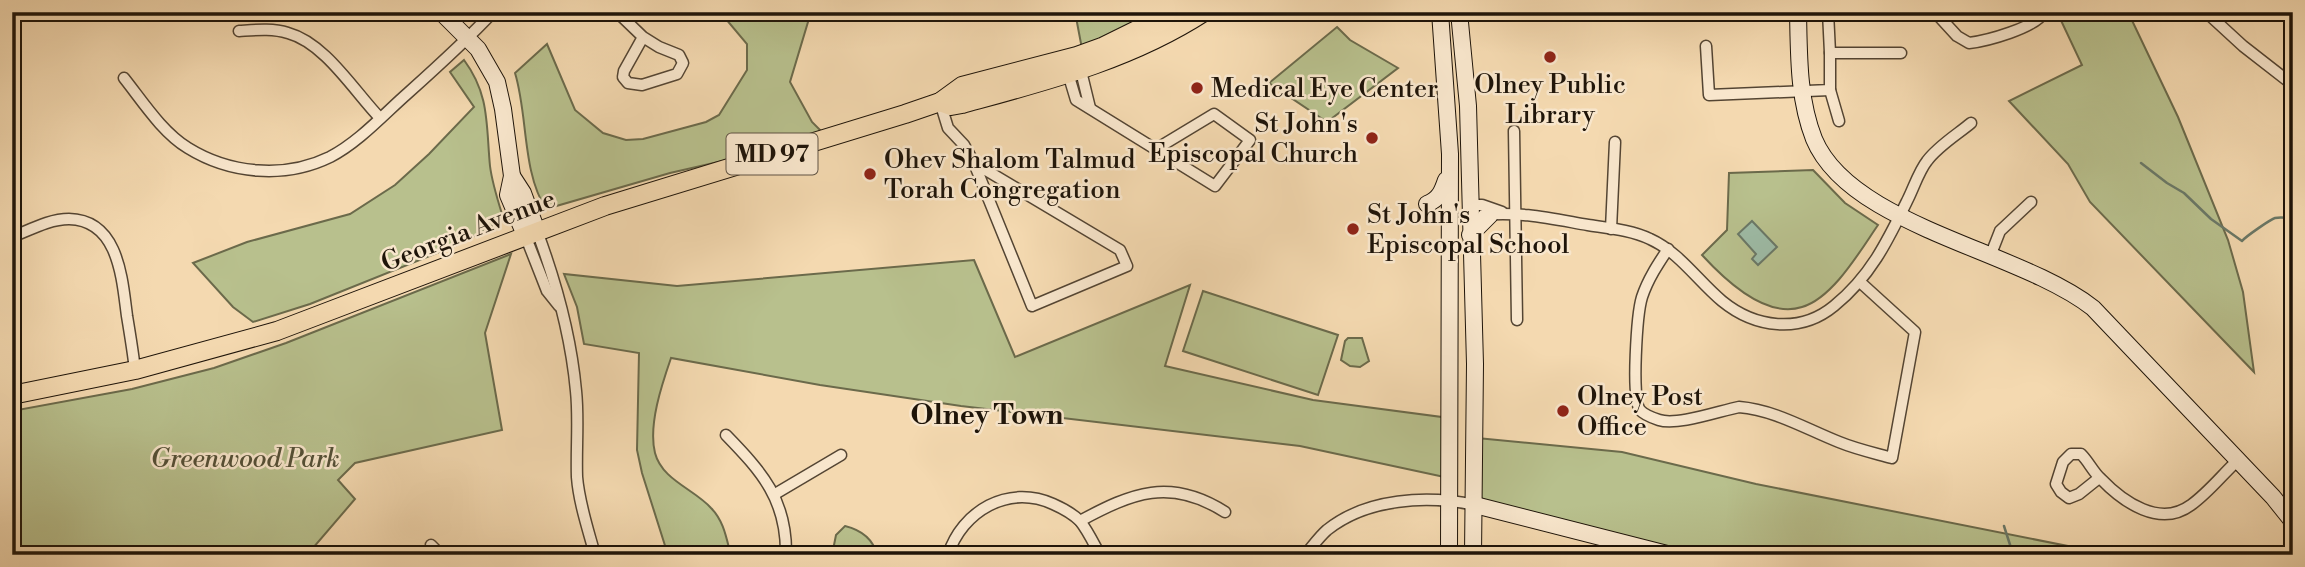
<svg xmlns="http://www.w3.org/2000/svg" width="2305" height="567" viewBox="0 0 2305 567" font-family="'Libre Bodoni',serif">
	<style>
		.green { fill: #b8c08d; stroke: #6b6a4b; stroke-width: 2 }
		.water { fill: #9dbba6; stroke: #6a7867; stroke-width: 2 }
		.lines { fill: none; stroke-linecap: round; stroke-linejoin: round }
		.stream { stroke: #6a7867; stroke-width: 2.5 }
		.street-casing { stroke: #544533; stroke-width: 13 }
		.secondary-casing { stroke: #1e1409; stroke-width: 18 }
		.primary-casing { stroke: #1e1409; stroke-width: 20 }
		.street { stroke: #f8e6cc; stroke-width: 10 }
		.secondary { stroke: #f8e6cc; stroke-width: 16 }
		.primary { stroke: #f4d9b0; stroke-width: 18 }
		.poi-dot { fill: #8f2418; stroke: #f8e6cc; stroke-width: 2.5 }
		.labels { text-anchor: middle; stroke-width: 5; stroke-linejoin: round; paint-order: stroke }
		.shield { fill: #f8e6cc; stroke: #5f5344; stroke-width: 2 }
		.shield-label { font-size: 24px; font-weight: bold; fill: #1e1409 }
		.poi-label { font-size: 26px; fill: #1e1409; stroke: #f8e6cc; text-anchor: start }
		.street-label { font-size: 26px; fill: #1e1409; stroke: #f8e6cc }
		.park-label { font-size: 26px; font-style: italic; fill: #545037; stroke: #f8e6cc }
		.neighbourhood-label { font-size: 28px; font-weight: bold; fill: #1e1409; stroke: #f8e6cc }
	</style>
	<rect width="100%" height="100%" fill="#f4d9b0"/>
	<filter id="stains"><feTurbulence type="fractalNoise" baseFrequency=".00286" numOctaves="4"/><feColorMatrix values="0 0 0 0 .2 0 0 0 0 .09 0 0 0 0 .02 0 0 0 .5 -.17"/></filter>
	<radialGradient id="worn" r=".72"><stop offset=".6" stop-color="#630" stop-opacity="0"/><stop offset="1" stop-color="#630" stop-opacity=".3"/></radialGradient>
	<g class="green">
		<path d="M720,12h91l-21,70 22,40 15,15 -157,36 -124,36c-24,-37 -18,-94 -31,-136l32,-29 28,66 28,23 23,7 17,-1 63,-17 13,-7 28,-45v-26z"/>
		<polygon points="1075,12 1173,12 1083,54"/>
		<polygon points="2057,12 2128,12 2178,117 2228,240 2243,292 2254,372 2090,202 2068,164 2009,101 2082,65"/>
		<polygon points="1337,27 1350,40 1398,68 1327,122 1269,83"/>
		<path d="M464,60c26,35 22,65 26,106 2,16 7,32 12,48l-12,14 -33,17 -147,59 -57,18 -20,-15 -40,-44 54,-21 103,-28 45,-29 34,-31 45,-47 -24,-35z"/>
		<path d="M1813,170l32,33 33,22c-18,26 -45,73 -76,82 -37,12 -78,-28 -100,-52l25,-25 2,-57z"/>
		<polygon points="511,254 485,333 502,430 355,463 338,480 355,499 307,555 12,555 12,411 132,389 214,368 286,343"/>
		<path d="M974,260l41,97 175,-72 -25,81 148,34 136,18v60l-149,-32 -339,-40 -141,-21 -149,-27c-9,26 -23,67 -16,95 7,27 39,36 56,55 12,12 15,28 19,44v3h-62l-26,-82 -5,-23 2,-97 -55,-9 -7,-37 -13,-33 113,12z"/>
		<polygon points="1203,291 1338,335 1318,395 1183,351"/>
		<polygon points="1348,338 1362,338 1369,361 1360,367 1350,366 1341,360 1345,341"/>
		<polygon points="1477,438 1622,452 1756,484 2113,555 1671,555 1475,505"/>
		<path d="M845,526c16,4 28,12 32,29h-45l4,-20z"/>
	</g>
	<polygon class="water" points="1752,221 1777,247 1758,265 1752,259 1756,254 1738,234"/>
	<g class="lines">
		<g class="stream">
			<path d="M2141,163l26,20 17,10 27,26 31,22c3,-4 29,-22 33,-23 5,-1 12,0 18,0"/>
			<polyline points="2004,526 2012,551 2010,555"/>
		</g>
		<g class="street-casing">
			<g id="street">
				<polyline points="617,12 643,37 624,71 623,77 628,83 642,85 677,74 683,63 679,55 659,47 643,37"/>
				<polyline points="1828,12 1830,53"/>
				<path d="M1935,12l22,24 12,7c17,-2 67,-15 75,-31"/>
				<polyline points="2206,12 2243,46 2293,85"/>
				<path d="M239,31c16,-1 33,-3 49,2 37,10 66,58 92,85"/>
				<polyline points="1706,46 1709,95 1830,90 1830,53 1901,53"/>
				<polyline points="1080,67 1090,108"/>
				<polyline points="1067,70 1076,100 1215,186 1250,140 1214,114 1156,149"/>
				<path d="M124,78c19,24 38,54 64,70 42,26 97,31 142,9 29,-15 54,-43 78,-64 29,-26 58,-52 85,-81"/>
				<polyline points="1830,90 1839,121"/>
				<polyline points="940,102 948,128 964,145 974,163 1032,306 1127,266 1120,250 974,163"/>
				<polyline points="1514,131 1517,320"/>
				<polyline points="1470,205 1482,205 1502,212"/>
				<path d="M1483,215c36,-4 70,4 105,10 20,3 44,5 62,14 29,13 48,42 72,62 33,27 78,33 112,5 37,-30 54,-66 74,-107 6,-12 11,-28 19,-38 11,-15 31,-27 44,-38"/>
				<polyline points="1611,229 1615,142"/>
				<path d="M537,231c19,51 34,105 39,160 3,28 0,57 1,86 2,26 11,52 18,78"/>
				<polyline points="525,235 547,291 559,306"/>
				<path d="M12,237c18,-7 37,-18 57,-18 50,1 53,60 58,97 3,18 6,36 8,54"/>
				<path d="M1668,249c-10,15 -20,30 -26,48 -5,16 -11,102 -2,113 4,5 13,8 19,10 18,6 60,-9 80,-13 36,3 67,22 100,35 17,7 35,11 53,16l23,-126 -55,-50"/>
				<polyline points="1991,254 2000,231 2031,202"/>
				<path d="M726,435c36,37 61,65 60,120"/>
				<path d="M2099,478l-20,16 -10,4 -8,-6 -5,-8 7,-22 8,-8h10c8,8 12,18 20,25 22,23 59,49 90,26 17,-12 31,-30 47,-45"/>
				<polyline points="775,494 841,455"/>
				<path d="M1080,521c52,-28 90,-44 145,-9"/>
				<polyline points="431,545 441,555"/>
				<path d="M948,555c14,-44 60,-71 105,-51 9,4 20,10 27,17 8,10 14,23 20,34"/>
				<path d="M1305,555c7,-8 14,-18 22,-25 40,-32 100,-35 148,-25"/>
			</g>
		</g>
		<g class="secondary-casing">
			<g id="secondary">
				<polyline points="441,12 478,49 497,82 503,109 512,176 508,195 525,235"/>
				<polyline points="1440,12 1450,154 1449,555"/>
				<polyline points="1459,12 1468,106 1475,364 1473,555"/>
				<path d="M1798,12c1,43 0,86 16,127 36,87 205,111 279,169l180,189 20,25"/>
				<polyline points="512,176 523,193 537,231"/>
				<path d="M1427,204c12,-5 15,-12 19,-24"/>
				<polyline points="1470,235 1490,215"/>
				<polyline points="1475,505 1671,555"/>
			</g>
		</g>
		<g class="primary-casing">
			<g id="primary">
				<path d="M940,102l11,4 11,-2c84,-23 168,-44 242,-92"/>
				<polyline points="12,395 135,370 277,331 605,206 905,114 940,102 962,86 1077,56 1102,47 1173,12"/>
			</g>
		</g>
		<use href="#street" class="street"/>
		<use href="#secondary" class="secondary"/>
		<use href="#primary" class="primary"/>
	</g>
	<g class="poi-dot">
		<circle cx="1550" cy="57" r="7"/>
		<circle cx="1197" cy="88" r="7"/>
		<circle cx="1372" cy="138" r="7"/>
		<circle cx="870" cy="174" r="7"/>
		<circle cx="1353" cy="229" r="7"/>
		<circle cx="1563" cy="411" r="7"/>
	</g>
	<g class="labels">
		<rect class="shield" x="726.5" y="133.5" width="91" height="41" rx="5"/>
		<g class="shield-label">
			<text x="772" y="162">MD 97</text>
		</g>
		<g class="poi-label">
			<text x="1550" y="93" text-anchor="middle">Olney Public<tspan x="1550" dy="30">Library</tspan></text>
			<text x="1211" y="97">Medical Eye Center</text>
			<text x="1358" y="132" text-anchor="end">St John's<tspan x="1358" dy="30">Episcopal Church</tspan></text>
			<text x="884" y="168">Ohev Shalom Talmud<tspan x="884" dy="30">Torah Congregation</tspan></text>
			<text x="1367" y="223">St John's<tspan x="1367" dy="30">Episcopal School</tspan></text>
			<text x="1577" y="405">Olney Post<tspan x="1577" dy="30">Office</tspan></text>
		</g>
		<g class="street-label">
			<text transform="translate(468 230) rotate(-21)" y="9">Georgia Avenue</text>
		</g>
		<g class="park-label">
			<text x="245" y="467">Greenwood Park</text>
		</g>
		<g class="neighbourhood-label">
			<text x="987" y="424">Olney Town</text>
		</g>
	</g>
	<rect width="2305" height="567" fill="none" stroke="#f4d9b0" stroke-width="42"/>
	<rect x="14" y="14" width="2277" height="539" fill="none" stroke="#1e1409" stroke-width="3.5"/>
	<rect x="21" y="21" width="2263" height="525" fill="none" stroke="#1e1409" stroke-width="2"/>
	<rect width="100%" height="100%" filter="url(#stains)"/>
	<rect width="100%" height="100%" fill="url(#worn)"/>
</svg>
